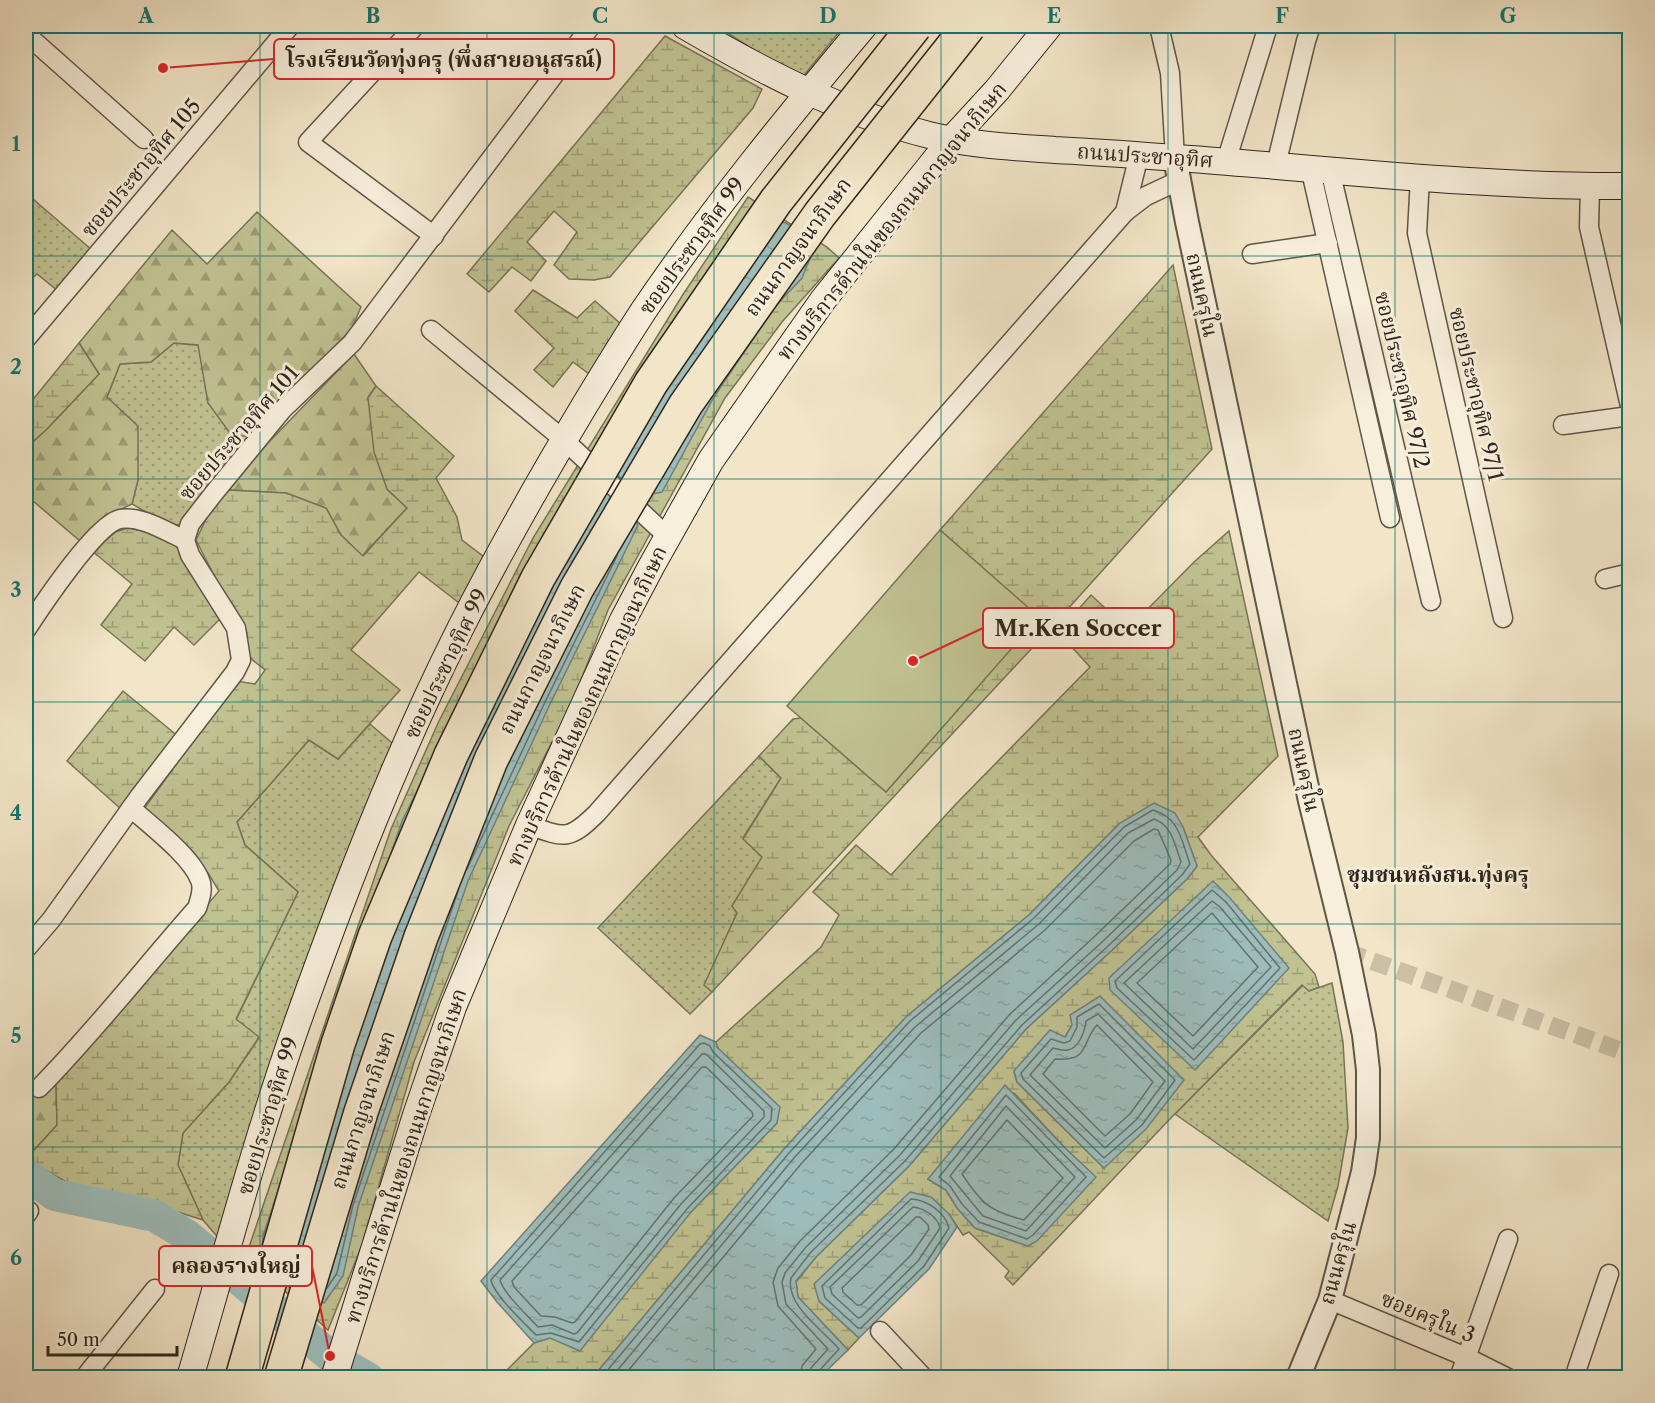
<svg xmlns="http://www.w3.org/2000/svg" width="1655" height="1403" viewBox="0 0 1655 1403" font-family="'Libre Caslon Text','Noto Serif Thai',serif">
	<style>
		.grass { fill: url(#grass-dots); stroke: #787457; stroke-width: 1.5 }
		.forest { fill: url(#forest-firs); stroke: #787457; stroke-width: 1.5 }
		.wetland { fill: url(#wetland-marsh); stroke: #787457; stroke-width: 1.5; fill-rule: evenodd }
		.pitch { fill: #c1c292; stroke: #787457; stroke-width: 1.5 }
		.water { fill: url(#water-ripples); stroke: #71817c; stroke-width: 1.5 }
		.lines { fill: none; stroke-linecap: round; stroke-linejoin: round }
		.shore { stroke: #66726c; stroke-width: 1.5 }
		.river { stroke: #9dbdbc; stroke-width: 32 }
		.minor-tunnel { stroke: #cbbfa6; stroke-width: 18; stroke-dasharray: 18 9; stroke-linecap: butt }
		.minor-casing { stroke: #5f5647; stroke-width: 21 }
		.tertiary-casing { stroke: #5f5647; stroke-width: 26 }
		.secondary-casing { stroke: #2e261c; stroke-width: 28 }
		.minor { stroke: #f7eedb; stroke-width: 18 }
		.tertiary { stroke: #f7eedb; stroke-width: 22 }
		.secondary { stroke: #f7eedb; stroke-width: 26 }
		.motorway-bridge-casing { stroke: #2e261c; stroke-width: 36; stroke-linecap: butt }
		.motorway-bridge { stroke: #f2e5c8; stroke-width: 33 }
		.grid { fill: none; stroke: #0f766e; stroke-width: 1.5; stroke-opacity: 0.55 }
		.labels { text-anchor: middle; stroke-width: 6; stroke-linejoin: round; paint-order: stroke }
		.street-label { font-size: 21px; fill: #2e261c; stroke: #f7eedb }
		.neighbourhood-label { font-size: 22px; font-weight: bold; fill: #2e261c; stroke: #f7eedb }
		.leader { fill: none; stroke: #d62828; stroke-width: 2 }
		.callout-dot { fill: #d62828; stroke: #f7eedb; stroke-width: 2 }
		.callout { fill: #f7eedb; stroke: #d62828; stroke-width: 2 }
		.callout-label { font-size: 22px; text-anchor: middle; font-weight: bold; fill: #2e261c }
		.neatline { fill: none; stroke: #0f766e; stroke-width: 2 }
		.grid-label { font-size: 20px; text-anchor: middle; font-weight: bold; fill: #0f766e }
	</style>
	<defs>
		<pattern id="grass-dots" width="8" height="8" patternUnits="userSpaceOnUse" patternTransform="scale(1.5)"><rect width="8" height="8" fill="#c1c292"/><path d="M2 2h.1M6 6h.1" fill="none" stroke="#9d9d76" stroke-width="1.8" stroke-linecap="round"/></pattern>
		<pattern id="forest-firs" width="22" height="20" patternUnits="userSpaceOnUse" patternTransform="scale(1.5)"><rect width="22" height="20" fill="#c1c292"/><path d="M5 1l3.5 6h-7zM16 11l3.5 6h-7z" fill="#9d9d76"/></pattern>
		<pattern id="wetland-marsh" width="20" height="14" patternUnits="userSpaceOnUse" patternTransform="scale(1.5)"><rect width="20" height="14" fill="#c1c292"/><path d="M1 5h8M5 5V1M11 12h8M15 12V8" fill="none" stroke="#9d9d76"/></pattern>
		<pattern id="water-ripples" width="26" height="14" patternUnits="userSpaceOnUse" patternTransform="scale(1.5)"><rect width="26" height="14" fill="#9dbdbc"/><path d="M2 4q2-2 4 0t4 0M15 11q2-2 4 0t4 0" fill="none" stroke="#88a2a1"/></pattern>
	</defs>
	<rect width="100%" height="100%" fill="#f2e5c8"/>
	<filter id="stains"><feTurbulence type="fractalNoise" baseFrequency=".00333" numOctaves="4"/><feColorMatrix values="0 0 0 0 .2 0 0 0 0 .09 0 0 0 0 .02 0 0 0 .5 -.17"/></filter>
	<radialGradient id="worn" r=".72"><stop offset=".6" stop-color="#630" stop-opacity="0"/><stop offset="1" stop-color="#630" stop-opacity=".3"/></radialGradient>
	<g class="grass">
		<polygon points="716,26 844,26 801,79"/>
		<polygon points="26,193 92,250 58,291 37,274 29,281 26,278"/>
		<polygon points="174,343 199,345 208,403 254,436 215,476 182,522 174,528 132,504 138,480 107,397 120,364 151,362"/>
		<polygon points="370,724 392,743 323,915 220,1240 203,1220 178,1165 183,1133 229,1082 259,1038 236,1020 298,892 245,845 237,822 309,740 338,759"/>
		<polygon points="759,756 781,778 743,838 763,857 732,906 737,913 705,985 712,992 690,1014 598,928"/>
		<polygon points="1332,983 1343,1042 1348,1128 1338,1186 1328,1221 1175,1114 1303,985 1309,991"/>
	</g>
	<g class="forest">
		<polygon points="257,212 361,307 352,328 254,436 232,436 208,403 198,345 174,343 151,362 120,364 107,397 138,426 138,480 132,504 107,516 80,541 26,495 26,448 47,429 99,374 79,343 172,230 207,264"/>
		<polygon points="354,354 376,386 368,398 387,489 407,508 362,556 341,535 326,508 286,493 229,490 267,444"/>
		<polygon points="26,1074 31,1079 56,1083 57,1125 26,1159"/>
	</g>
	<g class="wetland">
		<polygon points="665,36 762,89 753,108 610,277 594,280 569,279 554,265 577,232 554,211 527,242 546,261 531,281 512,267 489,292 467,274"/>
		<polygon points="748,197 827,247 839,258 782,322 725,398 608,610 573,701 509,826 414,1062 362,1245 328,1330 246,1256 391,829 439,721 533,538 682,296"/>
		<polygon points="1173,265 1212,449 1047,632 712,992 704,985 737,913 732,906 762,857 743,839 781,778 759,756 793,719 801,718 886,792 1038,617 940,530"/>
		<polygon points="533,290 577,318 595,301 622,325 593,377 573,362 553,387 534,370 554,348 515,311"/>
		<polygon points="79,343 99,374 47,429 26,448 26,408"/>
		<polygon points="376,386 454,456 436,478 457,517 462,540 492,563 463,606 419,572 351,650 400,690 338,759 309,740 237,822 245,845 298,892 236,1019 259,1037 229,1082 183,1133 178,1165 203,1220 124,1195 68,1183 26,1159 57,1125 56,1083 219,891 208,873 144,809 236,681 255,684 265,670 244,653 229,605 196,540 211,509 229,490 286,493 326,508 341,535 363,556 407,508 387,489 374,452 368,398"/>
		<polygon points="128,528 151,533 177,544 220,611 219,620 194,645 174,627 145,661 101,625 132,584 92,551 105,535"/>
		<path d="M1229,531l49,225 -80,81 13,18 104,119 4,13 -10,4 -7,-6 -135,137 -154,163 -8,-8 4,-6 -40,-39 -6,3 -14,-21 -130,87 40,37 -11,12 -50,-53 -2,-15 20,-25 93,-91 117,-137 84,-77 77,-73 10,-13 -14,-39 -63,-4 -90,91 -124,103 -122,132 -191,228 -94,1 35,-35 16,-5 141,-126 86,-89 -60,-76 -1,-5 105,-95 18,-32 -26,-23 43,-47 35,30 64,-70 135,-138 -32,-35 33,-37 37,34 66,-67zM1072,1025l32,143 -87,-86 -3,-10 51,-35zM1014,1093l52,56 29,28 -58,63 -9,6 -53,-18 -18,-20 -11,-18 -18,-11z"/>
		<polygon points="123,691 179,737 121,809 67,761"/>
	</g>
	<polygon class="pitch" points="940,530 1039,617 886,792 787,706"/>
	<g class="water">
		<polygon points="752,214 786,223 816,244 802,278 773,309 714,397 662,492 648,495 622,479 597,456"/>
		<polygon points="577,480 614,495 638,525 551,702 468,881 358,1207 343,1276 324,1303 289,1287 261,1262 263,1236 402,821 535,555"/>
		<polygon points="1154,803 1175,813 1183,827 1197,866 1187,879 1110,952 1026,1029 909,1166 816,1257 796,1281 798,1297 848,1350 820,1377 593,1377 784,1149 906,1017 1030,914 1120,823"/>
		<polygon points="1213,881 1230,898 1289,968 1195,1070 1110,990 1109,978"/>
		<polygon points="1100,996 1184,1080 1146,1129 1104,1168 1017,1082 1014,1071 1050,1030 1065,1037 1072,1025 1070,1015"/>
		<polygon points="700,1035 716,1042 717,1047 780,1107 777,1123 691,1212 580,1351 550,1338 534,1343 497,1302 481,1281"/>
		<polygon points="1005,1085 1066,1149 1096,1177 1037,1241 1028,1246 975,1228 957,1208 946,1190 928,1179"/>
		<polygon points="910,1192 931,1197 949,1214 957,1227 929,1269 859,1338 819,1301 814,1284"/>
	</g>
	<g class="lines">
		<g class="shore">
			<polyline points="467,869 546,700 617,556"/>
			<polygon points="1212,890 1226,902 1280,968 1194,1060 1117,988 1115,981"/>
			<polygon points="1212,901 1220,907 1271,967 1193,1049 1124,983"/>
			<polygon points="1212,913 1258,967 1193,1036 1137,983"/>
			<polygon points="1099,1004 1175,1080 1142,1125 1104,1158 1023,1079 1021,1073 1051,1039 1064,1043 1070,1041 1077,1027 1077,1017"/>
			<path d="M1098,1014l67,67 -29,39 -31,28 -75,-73 23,-27c4,1 10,3 15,2 11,-2 17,-19 18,-29z"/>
			<path d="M1097,1025l56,57 -23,32 -25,22 -62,-62 12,-15c36,2 25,-15 42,-34z"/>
			<path d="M704,1043l6,3 3,6 59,56 -1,12 -84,89 -108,133 -28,-9 -15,2c-12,-12 -42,-40 -45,-55l209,-236z"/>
			<path d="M702,1054h4l58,57v6l-83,87 -104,129 -3,1 -22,-9 -14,2c-11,-12 -34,-33 -38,-47z"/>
			<polygon points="702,1067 706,1067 752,1112 753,1116 674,1198 575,1322 572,1323 555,1317 541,1316 514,1287 512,1281"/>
			<polygon points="1006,1095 1086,1177 1033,1235 1027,1239 979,1222 962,1204 950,1186 939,1177"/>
			<polygon points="1006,1106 1075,1177 1026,1231 983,1216 950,1176"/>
			<path d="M1007,1120l56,58 -39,42c-35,-9 -42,-16 -62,-46z"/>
			<path d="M911,1199c16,1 34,13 38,29l-25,38 -63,62h-3l-33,-30 -3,-12z"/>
			<path d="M913,1207c11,1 25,10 27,21l-22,33 -57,56 -3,1 -26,-24 -2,-7z"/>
			<polygon points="916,1217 920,1217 928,1225 929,1229 911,1255 861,1305 857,1305 843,1292 842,1288"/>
			<polyline points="327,1288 337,1273 353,1205 458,891"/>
			<path d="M601,1378l188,-225 121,-132 124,-103 90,-91 29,-17c27,8 28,30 37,54l-8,11 -76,73 -84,77 -117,136 -94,91 -20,26c-6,27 32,52 48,71l-21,23 -1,6"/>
			<path d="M611,1378l183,-220 121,-131 124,-103 89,-91 26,-14c18,6 21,26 27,43l-4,8 -76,73 -85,77 -117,136 -93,91 -21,26 -3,9 4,22 42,45 -17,19 -2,10"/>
			<polyline points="622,1378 801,1164 921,1033 1045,930 1134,841 1154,829 1158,830 1171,860 1170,864 1095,936 1010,1014 893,1150 800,1241 778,1268 773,1282 778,1306 816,1349 802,1366 800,1378"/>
		</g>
		<polyline class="river" points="26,1175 55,1195 155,1216 188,1236 330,1356 368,1378"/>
		<polyline class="minor-tunnel" points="1347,952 1630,1054"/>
		<g class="minor-casing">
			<g id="minor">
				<polyline points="415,26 308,142 434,236"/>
				<polyline points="1159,26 1170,73 1175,158"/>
				<polyline points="26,34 144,139"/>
				<polyline points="1226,162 1268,26"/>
				<polyline points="1276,165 1306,41 1311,26"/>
				<polyline points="1310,167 1390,518"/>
				<polyline points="1330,170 1431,601"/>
				<polyline points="1420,178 1417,233 1503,618"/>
				<polyline points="1590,186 1589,227 1630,406"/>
				<polyline points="1125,212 1146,196 1178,181"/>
				<polyline points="1252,254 1328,243"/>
				<polyline points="431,330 564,440 667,536"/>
				<polyline points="26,339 290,26"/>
				<polyline points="1563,425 1630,416"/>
				<polyline points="1605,579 1630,573"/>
				<path d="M26,630c15,-23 70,-106 94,-111 21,-4 47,13 65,21"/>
				<path d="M529,825c35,13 40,16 68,-12l528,-601 14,-57"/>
				<polyline points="26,949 51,920 139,797 235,672 241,660 236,628 190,555 185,540 190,524 214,493 282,410 352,343 591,26"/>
				<path d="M39,1088c56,-57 105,-120 158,-180 3,-9 7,-19 3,-28 -9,-24 -49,-54 -69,-72"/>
				<polyline points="26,1215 29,1211"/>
				<polyline points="1330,1300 1466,1357 1508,1378"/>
				<polyline points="880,1331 924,1378"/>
				<polyline points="84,1378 155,1289"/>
				<polyline points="1459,1378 1508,1239"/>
				<polyline points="1574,1378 1609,1274"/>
			</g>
		</g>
		<g class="tertiary-casing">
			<polyline id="tertiary" points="1175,158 1187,222 1310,801 1347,952 1364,1035 1368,1070 1368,1138 1363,1172 1330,1300 1298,1378"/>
		</g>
		<g class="secondary-casing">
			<g id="secondary">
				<path d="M685,26c77,45 157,87 244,109 41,10 84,12 126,15 45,2 91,6 136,9 146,11 292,28 439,27"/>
				<path d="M190,1378c35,-120 67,-242 109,-360 47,-132 98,-264 161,-389 38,-75 80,-149 123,-221 20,-33 40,-66 61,-98 67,-99 143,-192 220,-284"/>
				<polyline points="334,1378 416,1115 453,1007 529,825 623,620 652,565 711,460 823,300 952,139 997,90 1049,26"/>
			</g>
		</g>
		<use href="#minor" class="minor"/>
		<use href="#tertiary" class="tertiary"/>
		<use href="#secondary" class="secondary"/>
		<g class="motorway-bridge-casing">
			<g id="motorway-bridge">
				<polyline points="242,1378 338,1044 375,936 451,755 538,578 651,383 776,201 915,26"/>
				<polyline points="281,1378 361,1112 421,937 491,760 577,588 686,404 820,214 969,26"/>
			</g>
		</g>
		<use href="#motorway-bridge" class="motorway-bridge"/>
	</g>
	<path class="grid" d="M260,26v1352M487,26v1352M714,26v1352M941,26v1352M1168,26v1352M1395,26v1352M26,256h1604M26,479h1604M26,702h1604M26,924h1604M26,1147h1604"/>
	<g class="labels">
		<g class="street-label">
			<text transform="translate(1145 156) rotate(4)" y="7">ถนนประชาอุทิศ</text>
			<text transform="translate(141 168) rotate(-50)" y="7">ซอยประชาอุทิศ 105</text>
			<text transform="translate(892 221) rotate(-51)" y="7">ทางบริการด้านในของถนนกาญจนาภิเษก</text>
			<text transform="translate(692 246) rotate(-54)" y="7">ซอยประชาอุทิศ 99</text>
			<text transform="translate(798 247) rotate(-54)" y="7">ถนนกาญจนาภิเษก</text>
			<text transform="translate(1202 295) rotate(78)" y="7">ถนนครุใน</text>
			<text transform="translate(1402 380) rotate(77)" y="7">ซอยประชาอุทิศ 97/2</text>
			<text transform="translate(1476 394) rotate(77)" y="7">ซอยประชาอุทิศ 97/1</text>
			<text transform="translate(239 433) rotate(-49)" y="7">ซอยประชาอุทิศ 101</text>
			<text transform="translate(542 659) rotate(-63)" y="7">ถนนกาญจนาภิเษก</text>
			<text transform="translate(446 664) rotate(-64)" y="7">ซอยประชาอุทิศ 99</text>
			<text transform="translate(587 706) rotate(-65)" y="7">ทางบริการด้านในของถนนกาญจนาภิเษก</text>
			<text transform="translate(1304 770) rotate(78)" y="7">ถนนครุใน</text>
			<text transform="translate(363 1110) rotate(-72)" y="7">ถนนกาญจนาภิเษก</text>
			<text transform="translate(268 1116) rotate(-73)" y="7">ซอยประชาอุทิศ 99</text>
			<text transform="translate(406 1156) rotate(-72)" y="7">ทางบริการด้านในของถนนกาญจนาภิเษก</text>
			<text transform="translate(1338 1263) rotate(-74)" y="7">ถนนครุใน</text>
			<text transform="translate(1428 1317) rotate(23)" y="7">ซอยครุใน 3</text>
		</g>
		<g class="neighbourhood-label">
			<text x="1438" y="882">ชุมชนหลังสน.ทุ่งครุ</text>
		</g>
	</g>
	<path class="leader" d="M163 68L274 59M913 661L983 628M330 1356L312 1266"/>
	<g class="callout-dot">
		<circle cx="163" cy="68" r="6"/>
		<circle cx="913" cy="661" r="6"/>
		<circle cx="330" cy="1356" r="6"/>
	</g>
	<g class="callout">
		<rect x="274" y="39" width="340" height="40" rx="6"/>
		<rect x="983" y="608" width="191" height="40" rx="6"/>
		<rect x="159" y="1246" width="153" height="40" rx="6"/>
	</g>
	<g class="callout-label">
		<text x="444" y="67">โรงเรียนวัดทุ่งครุ (พึ่งสายอนุสรณ์)</text>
		<text x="1078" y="636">Mr.Ken Soccer</text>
		<text x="236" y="1273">คลองรางใหญ่</text>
	</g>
	<rect width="1655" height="1403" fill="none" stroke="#f2e5c8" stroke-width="66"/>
	<path d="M48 1346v9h129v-9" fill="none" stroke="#2e261c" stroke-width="3"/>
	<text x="57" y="1346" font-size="18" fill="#2e261c" stroke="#f7eedb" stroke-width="4.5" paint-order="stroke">50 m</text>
	<rect x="33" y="33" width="1589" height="1337" class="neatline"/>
	<g class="grid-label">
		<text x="146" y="23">A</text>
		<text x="373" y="23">B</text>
		<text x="600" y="23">C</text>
		<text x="828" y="23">D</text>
		<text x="1054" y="23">E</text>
		<text x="1282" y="23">F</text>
		<text x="1508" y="23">G</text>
		<text x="16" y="151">1</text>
		<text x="16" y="374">2</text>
		<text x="16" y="597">3</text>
		<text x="16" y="820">4</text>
		<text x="16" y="1043">5</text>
		<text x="16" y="1265">6</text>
	</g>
	<rect width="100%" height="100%" filter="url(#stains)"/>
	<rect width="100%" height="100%" fill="url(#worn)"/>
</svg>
